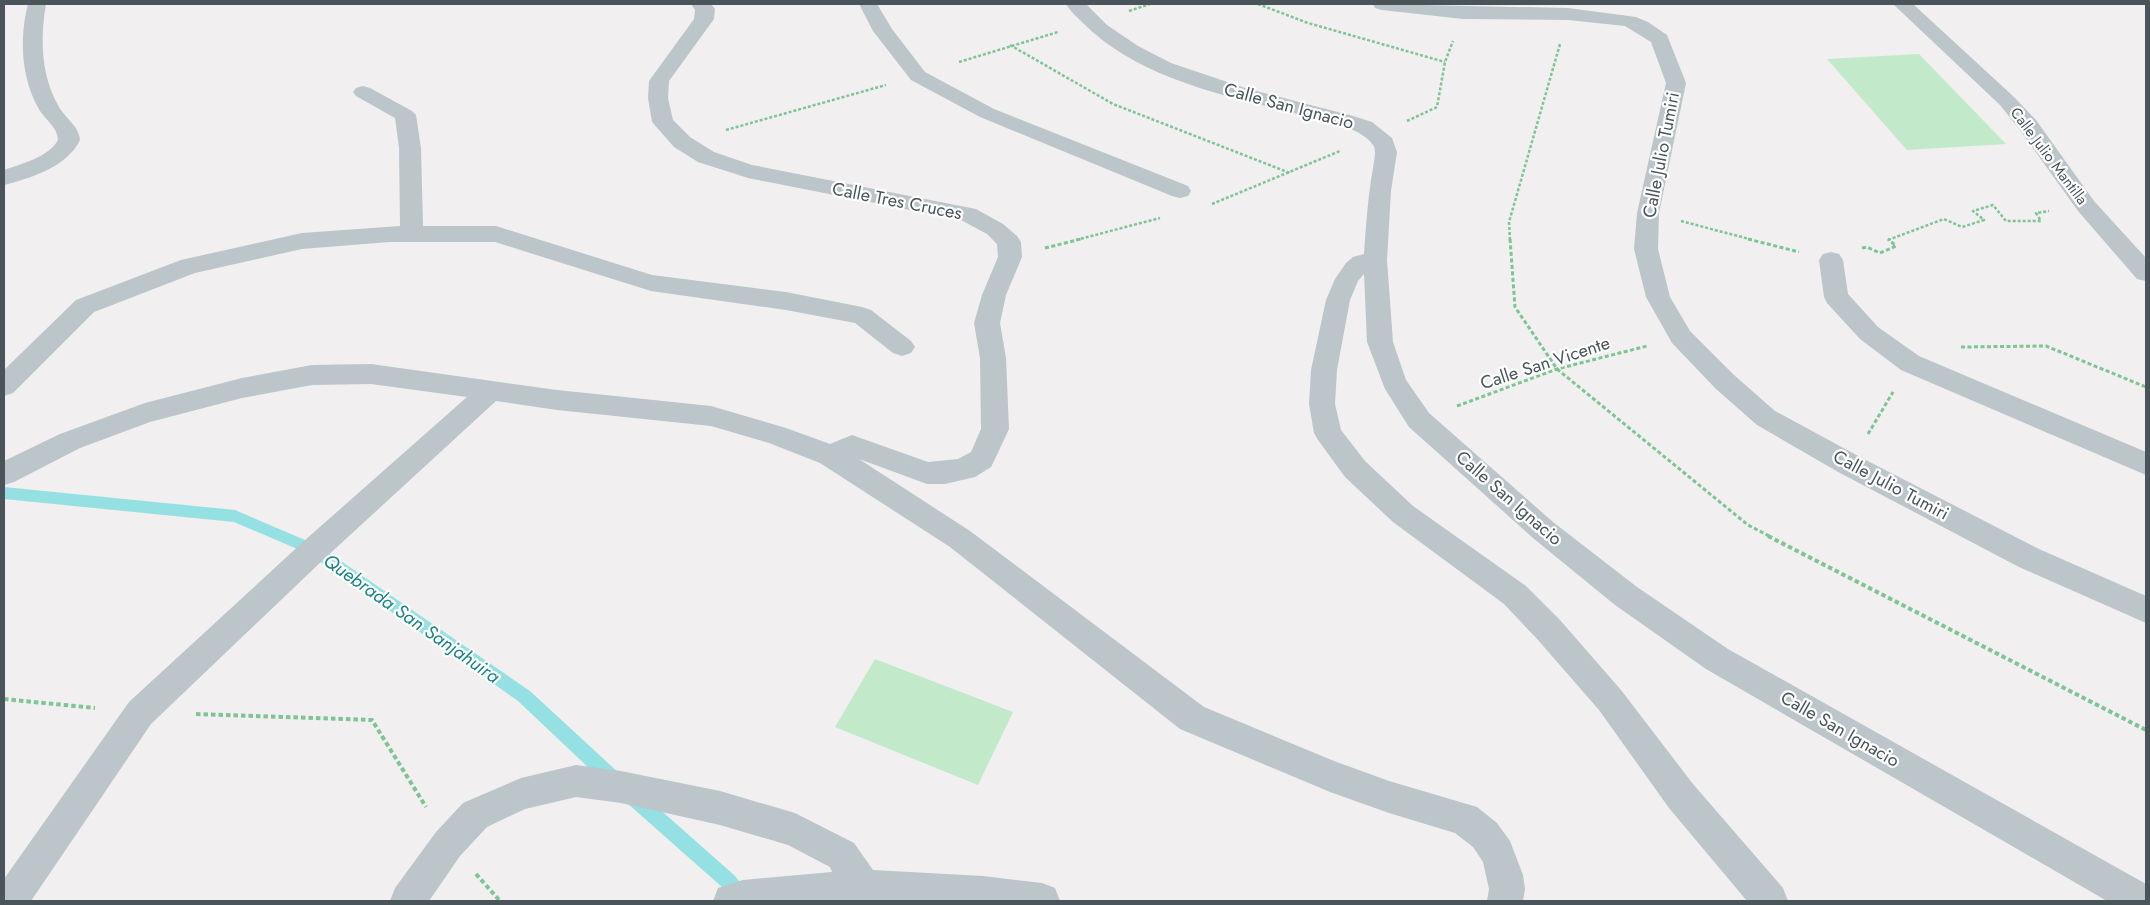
<svg xmlns="http://www.w3.org/2000/svg" width="2150" height="905" viewBox="0 0 2150 905" font-family="Jost,sans-serif">
	<style>
		.green { fill: #c2eaca }
		.lines { fill: none; stroke-linecap: round; stroke-linejoin: round }
		.stream { fill: #94e0e2; fill-rule: evenodd }
		.path-far2 { stroke: #7ec494; stroke-width: 2.5; stroke-dasharray: 3 2; stroke-linecap: butt }
		.path-far1 { stroke: #7ec494; stroke-width: 3; stroke-dasharray: 4 2.5; stroke-linecap: butt }
		.path { stroke: #7ec494; stroke-width: 4; stroke-dasharray: 4.5 3; stroke-linecap: butt }
		.minor { fill: #bcc5ca; fill-rule: evenodd }
		.labels { text-anchor: middle; stroke-width: 4.5; stroke-linejoin: round; paint-order: stroke }
		.far-street-label { font-size: 15px; fill: #49555a; stroke: #fff }
		.street-label { font-size: 18px; fill: #49555a; stroke: #fff }
		.water-label { font-size: 19px; font-style: italic; fill: #1b8385; stroke: #fff }
	</style>
	<rect width="100%" height="100%" fill="#f1efef"/>
	<g class="green">
		<polygon points="1919,54 2006,144 1907,150 1827,59"/>
		<polygon points="875,659 1013,712 978,785 835,727"/>
	</g>
	<g class="lines">
		<g class="stream">
			<polygon points="4,487 235,510 319,546 530,691 621,775 623,781 621,787 615,789 609,787 518,701 309,554 234,522 4,499"/>
			<polygon points="633,789 639,791 734,875 751,895 754,901 733,901 722,887 627,803 624,797 627,791"/>
		</g>
		<g class="path-far2">
			<polyline points="1258,4 1308,23 1445,62"/>
			<polyline points="1129,11 1150,4"/>
			<polyline points="1010,45 1113,104 1290,173"/>
			<polyline points="959,62 1058,32"/>
			<polyline points="1407,121 1437,107 1445,62 1453,41"/>
			<polyline points="726,130 886,85"/>
			<polyline points="1212,204 1340,151"/>
			<polyline points="1681,221 1753,240"/>
			<polyline points="1076,240 1160,218"/>
			<polyline points="1510,240 1509,222 1560,44"/>
			<polyline points="1888,240 1944,219 1962,227 1984,220 1973,211 1993,205 2006,221 2041,221 2036,213 2049,211"/>
		</g>
		<g class="path-far1">
			<polyline points="1510,239 1515,307 1557,369 1748,525 1771,537"/>
			<polyline points="1748,239 1799,252"/>
			<polyline points="1045,248 1081,239"/>
			<polyline points="1862,248 1867,247 1880,253 1896,246 1888,239"/>
			<polyline points="1961,347 2046,346 2146,387"/>
			<polyline points="1457,406 1557,369 1647,346"/>
			<polyline points="1868,434 1893,392"/>
		</g>
		<g class="path">
			<polyline points="1768,536 2146,730"/>
			<polyline points="4,699 95,708"/>
			<polyline points="196,714 372,720 426,807"/>
			<polyline points="476,874 500,901"/>
		</g>
		<g class="minor">
			<path d="M28,4h18c-6,35 -5,72 13,103 7,12 20,19 21,33 -13,27 -49,38 -76,45v-15c17,-6 45,-13 54,-30 0,-12 -12,-20 -18,-29 -19,-32 -21,-72 -12,-107z"/>
			<polygon points="691,4 711,4 715,9 714,19 669,81 668,98 673,120 690,137 714,152 752,165 976,209 1003,224 1017,236 1021,242 1022,257 1006,295 1000,323 1006,358 1009,429 995,459 991,467 975,477 945,484 927,484 859,459 970,531 1204,707 1334,761 1389,781 1477,807 1497,823 1510,841 1523,875 1525,889 1523,901 1487,901 1489,889 1483,862 1473,847 1455,833 1389,813 1330,792 1180,729 950,547 820,463 769,443 711,426 557,410 496,401 324,559 151,724 31,901 4,901 4,879 129,702 304,541 467,397 371,384 312,385 242,398 150,422 80,448 14,482 4,485 4,461 60,434 145,403 242,378 312,365 371,364 557,390 711,406 786,428 830,444 852,435 928,462 958,459 971,452 981,429 980,358 974,323 982,295 998,257 997,244 987,234 961,220 748,178 698,162 674,147 652,122 648,98 649,81 694,19 695,10"/>
			<polygon points="859,4 877,4 892,29 925,72 994,109 1188,186 1191,191 1188,196 1180,198 1172,196 980,117 911,80 873,31"/>
			<path d="M1066,4h20l21,21 31,21 33,17 74,25 108,28 19,6 20,16 5,14 -6,39 -4,69 6,82 13,38 23,33 124,109 84,65 91,62 418,235v17h-39l-401,-232 -91,-64 -82,-67 -124,-111 -24,-38 -18,-47 -3,-68 -6,7 -8,19 -13,70 -2,34 6,26 24,31 48,45 113,80 34,34 61,70 72,94 90,104 5,13h-41l-78,-93 -70,-98 -61,-70 -34,-36 -111,-82 -48,-45 -27,-37 -4,-7 -5,-29 2,-34 15,-70 9,-21 11,-16 7,-6 11,-3c2,-29 4,-58 9,-86 1,-7 4,-17 0,-23 -12,-19 -58,-27 -79,-32 -72,-18 -156,-35 -211,-90 -6,-6 -13,-12 -17,-19z"/>
			<polygon points="1373,4 1568,8 1636,17 1648,22 1667,35 1686,83 1659,213 1658,249 1670,297 1690,331 1734,375 1775,411 1860,457 2039,549 2146,596 2146,623 2019,567 1840,473 1757,425 1716,389 1672,343 1646,297 1634,249 1637,213 1666,83 1651,42 1625,26 1568,20 1463,19 1382,10 1375,8"/>
			<polygon points="1893,4 1913,4 2014,97 2036,120 2094,201 2146,258 2146,281 2137,279 2078,211 2020,130 2000,105"/>
			<polygon points="363,86 370,88 412,111 416,115 421,148 423,226 496,226 652,275 786,292 862,307 871,310 911,341 915,347 911,353 902,356 893,353 855,323 786,310 651,291 495,242 389,242 302,249 195,273 94,312 13,393 4,396 4,370 76,300 181,260 302,233 400,226 399,148 395,118 356,96 353,92 356,88"/>
			<polygon points="1831,252 1839,254 1843,260 1848,294 1878,327 1919,356 2146,452 2146,475 1901,370 1860,339 1827,303 1824,297 1819,260 1823,254"/>
			<polygon points="576,765 621,771 720,791 795,813 854,843 873,870 983,876 1042,883 1055,888 1060,901 713,901 718,888 743,880 832,872 830,867 788,845 720,825 621,803 576,797 525,809 487,827 460,856 429,901 390,901 395,888 436,832 463,803 521,778"/>
		</g>
	</g>
	<g class="labels">
		<g class="far-street-label">
			<text transform="translate(2049 156) rotate(53)" y="5">Calle Julio Mantilla</text>
		</g>
		<g class="street-label">
			<text transform="translate(1289 106) rotate(15)" y="6">Calle San Ignacio</text>
			<text transform="translate(1661 155) rotate(-79)" y="6">Calle Julio Tumiri</text>
			<text transform="translate(897 201) rotate(11)" y="6">Calle Tres Cruces</text>
			<text transform="translate(1545 363) rotate(-18)" y="6">Calle San Vicente</text>
			<text transform="translate(1891 485) rotate(28)" y="6">Calle Julio Tumiri</text>
			<text transform="translate(1509 498) rotate(41)" y="6">Calle San Ignacio</text>
			<text transform="translate(1840 729) rotate(30)" y="6">Calle San Ignacio</text>
		</g>
		<g class="water-label">
			<text transform="translate(412 618) rotate(35)" y="7">Quebrada San Sanjahuira</text>
		</g>
	</g>
	<rect width="2150" height="905" fill="none" stroke="#49555a" stroke-width="10"/>
</svg>
